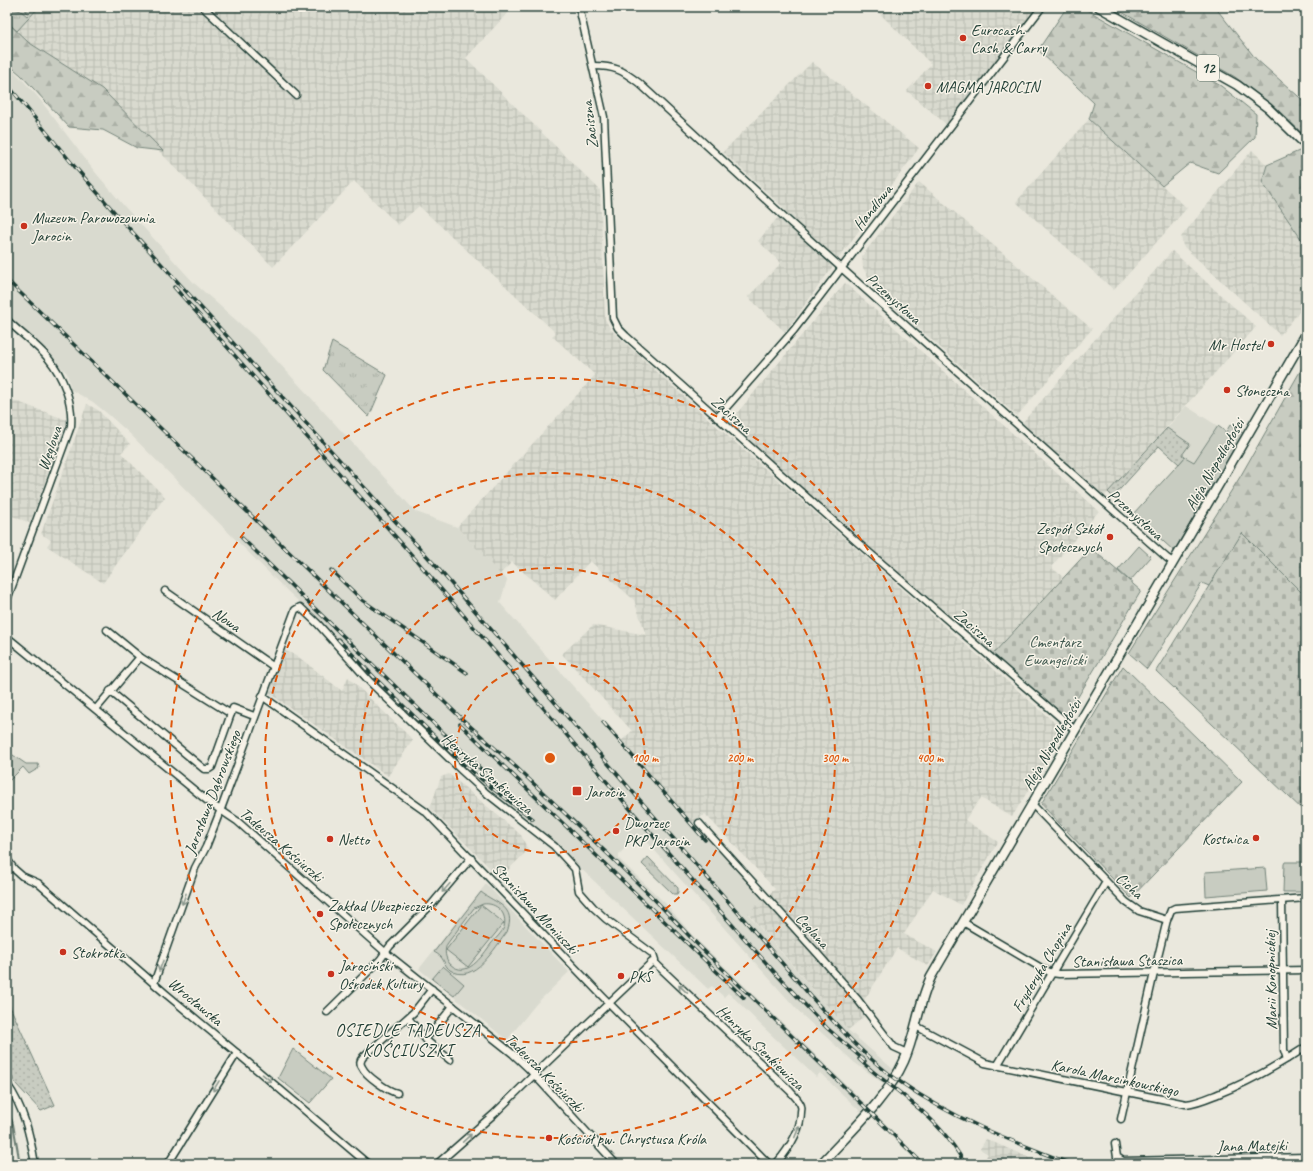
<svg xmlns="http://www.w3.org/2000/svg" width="1313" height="1171" viewBox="0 0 1313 1171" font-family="Caveat,sans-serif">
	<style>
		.built { fill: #d9dacf }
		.industrial { fill: url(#industrial-grid) }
		.grass { fill: url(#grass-tufts); stroke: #74847a }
		.forest { fill: url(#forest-firs); stroke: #74847a }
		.cemetery { fill: url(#cemetery-stones); stroke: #74847a }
		.park { fill: #c8ccc1; stroke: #74847a; fill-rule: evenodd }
		.garden { fill: url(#garden-dots); stroke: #74847a }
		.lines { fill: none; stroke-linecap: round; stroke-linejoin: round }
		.stream { stroke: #6a7c72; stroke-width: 2 }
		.minor-casing { stroke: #1f3d34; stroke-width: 9 }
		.major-casing { stroke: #1f3d34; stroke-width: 11 }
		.minor { stroke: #f7f3e8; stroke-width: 6 }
		.major { stroke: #f7f3e8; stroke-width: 8 }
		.rail-casing { stroke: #1f3d34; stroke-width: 3.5 }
		.rail { stroke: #f7f3e8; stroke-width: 2; stroke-dasharray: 6; stroke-linecap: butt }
		.oneway { stroke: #8b988e }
		.ring { fill: none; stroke: #de580e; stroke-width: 2; stroke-dasharray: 7 5 }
		.poi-dot { fill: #c8321e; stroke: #f7f3e8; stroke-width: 1.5 }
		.labels { text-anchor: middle; stroke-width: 3; stroke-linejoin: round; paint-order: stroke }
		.shield { fill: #f7f3e8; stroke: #60746a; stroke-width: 1 }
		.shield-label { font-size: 15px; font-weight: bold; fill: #1f3d34 }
		.poi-label { font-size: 16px; fill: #1f3d34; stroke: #f7f3e8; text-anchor: start }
		.street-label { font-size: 16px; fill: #1f3d34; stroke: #f7f3e8 }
		.park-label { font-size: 16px; fill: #415a50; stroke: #f7f3e8 }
		.neighbourhood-label { font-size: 17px; letter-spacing: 1px; fill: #1f3d34; stroke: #f7f3e8 }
		.centre { fill: #de580e; stroke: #f7f3e8; stroke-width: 2 }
		.ring-label { font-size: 12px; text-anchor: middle; font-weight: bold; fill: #de580e; stroke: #f7f3e8; stroke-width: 3; stroke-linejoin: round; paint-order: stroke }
	</style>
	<defs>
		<pattern id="industrial-grid" width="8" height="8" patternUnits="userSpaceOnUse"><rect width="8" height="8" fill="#d9dacf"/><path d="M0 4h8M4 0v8" fill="none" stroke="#babcb2"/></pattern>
		<pattern id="grass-tufts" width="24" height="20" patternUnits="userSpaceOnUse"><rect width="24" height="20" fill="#c8ccc1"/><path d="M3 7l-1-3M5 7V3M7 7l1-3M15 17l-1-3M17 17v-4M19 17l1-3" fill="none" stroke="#abb0a6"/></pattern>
		<pattern id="forest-firs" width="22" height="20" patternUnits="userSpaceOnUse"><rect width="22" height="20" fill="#c8ccc1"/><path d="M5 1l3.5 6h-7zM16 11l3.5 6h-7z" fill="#abb0a6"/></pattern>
		<pattern id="cemetery-stones" width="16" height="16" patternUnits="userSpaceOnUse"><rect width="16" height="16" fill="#c8ccc1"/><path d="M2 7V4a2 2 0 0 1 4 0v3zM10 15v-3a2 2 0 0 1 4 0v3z" fill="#abb0a6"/></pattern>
		<pattern id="garden-dots" width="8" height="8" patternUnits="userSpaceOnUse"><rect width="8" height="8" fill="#c8ccc1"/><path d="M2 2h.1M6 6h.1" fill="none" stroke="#abb0a6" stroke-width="1.8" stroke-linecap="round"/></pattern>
	</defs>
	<rect width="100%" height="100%" fill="#eae8dd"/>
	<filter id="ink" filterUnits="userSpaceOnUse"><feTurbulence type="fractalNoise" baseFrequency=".025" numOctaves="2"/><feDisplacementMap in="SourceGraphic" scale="8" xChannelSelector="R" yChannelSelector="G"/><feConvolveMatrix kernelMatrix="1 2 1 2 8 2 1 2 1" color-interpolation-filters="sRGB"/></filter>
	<g filter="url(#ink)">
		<g class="built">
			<polygon points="7,64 19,76 38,97 95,172 124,206 194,283 255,337 416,512 457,527 507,580 500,603 600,717 693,824 706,838 708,838 764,899 748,914 848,1030 894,1070 884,1084 855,1063 802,1015 640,834 619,854 619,859 665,903 694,937 867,1105 861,1112 820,1073 816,1077 762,1026 734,998 728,993 724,997 712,986 708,989 555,844 518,810 467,770 371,677 328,629 281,585 129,433 109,415 93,402 71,390 67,373 7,316"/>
			<polygon points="1186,406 1218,426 1194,463 1182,455 1189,444 1167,428"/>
			<polygon points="486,884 569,972 536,1004 507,1040 419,969"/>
		</g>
		<g class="industrial">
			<polygon points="7,7 513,7 466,58 600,190 605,319 611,330 713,423 1064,731 1012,817 981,798 965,820 998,842 961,905 933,889 904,934 937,952 928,966 897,948 863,1002 870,1012 848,1030 748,913 775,889 705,814 693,824 621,741 632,731 562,654 593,625 646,635 634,600 590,561 555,600 512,562 500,574 457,527 595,375 552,336 556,333 419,206 398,225 354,181 273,267 154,146 7,51"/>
			<polygon points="873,7 1037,7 947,125 907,91 931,64"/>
			<polygon points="812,62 919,148 785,332 748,297 781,263 758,241 785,209 723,152"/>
			<polygon points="1089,119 1187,208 1114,290 1016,202"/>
			<polygon points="1252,150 1267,165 1262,182 1306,246 1306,304 1280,335 1183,246 1181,237"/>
			<polygon points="919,182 1092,329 1017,416 877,291 863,268 862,256"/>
			<polygon points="1172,251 1256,327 1104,497 1022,423"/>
			<polygon points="845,283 1099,511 1051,567 1063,577 992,655 728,424"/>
			<polygon points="7,398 67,420 30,523 7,514"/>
			<polygon points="87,404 98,410 130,444 121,453 165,497 103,583 47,546 51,540 41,534"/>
			<polygon points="285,651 296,655 342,691 348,677 413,740 388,776 269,693"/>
			<polygon points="449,774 521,835 528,850 500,878 430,808 441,777"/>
			<polygon points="986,1139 1044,1164 981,1164 988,1154 980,1149"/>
		</g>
		<g class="grass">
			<polygon points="7,7 21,11 27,16 29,14 25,11 34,7 39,7 17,31 7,22"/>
			<polygon points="332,342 387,375 369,417 323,370"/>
			<polygon points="648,857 678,888 678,892 677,894 673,894 642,864"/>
		</g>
		<g class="forest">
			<polygon points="1067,7 1082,7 1221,86 1256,114 1255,137 1218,173 1190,163 1162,186 1089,119 1094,103 1038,50"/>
			<polygon points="1113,7 1215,7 1256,59 1306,103 1306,137 1277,109 1235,77"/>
			<polygon points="7,22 28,42 102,89 163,151 137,148 103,130 69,127 21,75 7,63"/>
			<polygon points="1299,151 1306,157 1306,246 1262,182 1267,165"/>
			<polygon points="1306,361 1306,597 1242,534 1209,586 1202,583 1147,669 1129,653 1240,477"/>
		</g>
		<g class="cemetery">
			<polygon points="1242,533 1306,597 1306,813 1156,671"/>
			<polygon points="1091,548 1141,591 1066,717 992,655"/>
			<polygon points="1123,666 1242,782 1131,898 1041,804"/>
		</g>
		<g class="park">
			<polygon points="1230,425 1243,433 1174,551 1133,514 1185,457 1194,462 1218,426 1226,432"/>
			<polygon points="1139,546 1151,557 1130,581 1118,570"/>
			<polygon points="7,751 26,764 38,764 39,768 29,774 23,767 7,783"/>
			<polygon points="1285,862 1303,862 1303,892 1283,892 1284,864"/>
			<polygon points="1265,868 1267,891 1206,896 1205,872"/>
			<path d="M481,892c15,12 36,14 26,40 -12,15 -33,54 -57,38 -5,-4 -5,-8 -9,-13 -2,-2 -5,-4 -7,-5zM483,904c13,-2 25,9 21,23 -2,6 -9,12 -13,17 -9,12 -24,36 -41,20 -5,-6 -6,-13 -3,-20l27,-36z"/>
			<polygon points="481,905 504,923 468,967 446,950"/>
			<polygon points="443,966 464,984 454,996 432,979"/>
			<polygon points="293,1049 331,1079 310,1103 278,1078"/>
		</g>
		<g class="garden">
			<polygon points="1167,428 1190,444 1182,455 1185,457 1179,464 1159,446 1113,497 1108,492"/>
			<polygon points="7,1000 55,1105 41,1111 15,1083 7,1067"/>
		</g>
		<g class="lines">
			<polyline class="stream" points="7,1107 13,1124 20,1164"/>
			<g class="minor-casing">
				<g id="minor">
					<polyline points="203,7 296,95"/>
					<polyline points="579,7 604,117 613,318 618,328 626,336 857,542 1075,730"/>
					<path d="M593,66c22,0 29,4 46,17l153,141 375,334 6,4"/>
					<path d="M7,320c13,13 29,24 41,38 15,18 25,44 23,68l-64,174"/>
					<polyline points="717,418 794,330 1042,7"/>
					<polyline points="165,591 274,667"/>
					<polyline points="107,630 140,657 231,714"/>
					<polyline points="7,637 210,803 237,821 385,952 513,1054 528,1068 616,1164"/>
					<polyline points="110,691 204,769 209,769 212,767 233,708 254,716"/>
					<polyline points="262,696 426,812 603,997 769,1164"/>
					<polyline points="96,709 140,657"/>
					<polyline points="1032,804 1126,902 1139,911 1167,920"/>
					<polyline points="699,823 817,953 858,1000 894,1047 907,1053"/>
					<polyline points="7,859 14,869 22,876 38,883 166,994 237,1053 368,1164"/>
					<polyline points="1282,900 1284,1050 1287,1059"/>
					<polyline points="963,922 1043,969 1052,973 1059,974 1306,970"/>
					<polyline points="154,983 195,868 206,847 221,809 295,610 300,607 318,624 370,682 462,771 485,792 554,846 575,869 579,891 593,907 606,919 653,954 655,960 654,962"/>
					<polyline points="327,1012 380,960 390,946 432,904 471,858"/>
					<polyline points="408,1018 427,1041 450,1060"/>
					<path d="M916,1026l69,37 201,41c11,-1 22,-6 32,-10 33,-13 59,-28 88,-47"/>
					<polyline points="425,1038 433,1031 453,1006"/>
					<polyline points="997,1066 1106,882"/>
					<path d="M7,1084c17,24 23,51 28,80"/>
					<path d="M397,1093c-9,-2 -31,-17 -35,-26 -3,-4 -1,-8 2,-11l50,-44 18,-23"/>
					<polyline points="1121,1119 1154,973 1167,920 1171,910 1175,908 1306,898"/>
					<polyline points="1115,1144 1117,1157 1123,1161 1306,1157"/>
					<polyline points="168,1164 237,1053"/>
					<path d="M437,1164l57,-50 47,-46 111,-106h2l136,129c3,4 10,10 11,15 1,2 0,4 0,6 0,20 -13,38 -25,52"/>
				</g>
			</g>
			<g class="major-casing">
				<g id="major">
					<polyline points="1099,7 1237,85 1268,108 1306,145"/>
					<path d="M821,1164c28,-31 66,-65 83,-103 12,-27 14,-57 27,-84l295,-505 80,-138"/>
				</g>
			</g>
			<use href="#minor" class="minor"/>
			<use href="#major" class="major"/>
			<g class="rail-casing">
				<g id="rail">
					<path d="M7,84l68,83 41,47 319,351 380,436c26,29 52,58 84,80 52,37 112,60 172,83"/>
					<polyline points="7,280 461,718 516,767 611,857 654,899 697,944 865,1107 923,1164"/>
					<polyline points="174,287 410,553 656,839 777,975 827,1028 865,1061"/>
					<polyline points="242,538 489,777"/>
					<polyline points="331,570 362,600 467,673"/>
					<polyline points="338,639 375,678 463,764 492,788 533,819"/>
					<polyline points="603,722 705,840"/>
					<polyline points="460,724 744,998"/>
					<path d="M859,1059c16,16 35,28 52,43 22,17 40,37 54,62"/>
				</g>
			</g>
			<use href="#rail" class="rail"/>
		</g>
		<defs><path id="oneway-shaft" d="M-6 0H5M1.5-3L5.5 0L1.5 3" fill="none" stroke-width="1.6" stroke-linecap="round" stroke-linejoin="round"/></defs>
		<g class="oneway">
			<use href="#oneway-shaft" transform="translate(446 888) rotate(132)"/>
			<use href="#oneway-shaft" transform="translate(184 899) rotate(110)"/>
			<use href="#oneway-shaft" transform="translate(161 966) rotate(111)"/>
			<use href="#oneway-shaft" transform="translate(683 989) rotate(-137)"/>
			<use href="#oneway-shaft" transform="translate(267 1078) rotate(40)"/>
			<use href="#oneway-shaft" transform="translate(216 1086) rotate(121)"/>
			<use href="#oneway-shaft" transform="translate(797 1132) rotate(-68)"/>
			<use href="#oneway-shaft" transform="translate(467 1138) rotate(-43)"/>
		</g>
	</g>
	<g class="ring">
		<circle cx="550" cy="758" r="95"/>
		<circle cx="550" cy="758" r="190"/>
		<circle cx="550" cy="758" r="285"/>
		<circle cx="550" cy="758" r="380"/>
	</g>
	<g class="poi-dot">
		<circle cx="963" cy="38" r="4"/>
		<circle cx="928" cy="86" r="4"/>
		<circle cx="24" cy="226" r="4"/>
		<circle cx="1271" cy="344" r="4"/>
		<circle cx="1227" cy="390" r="4"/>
		<circle cx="1110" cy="537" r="4"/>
		<rect x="572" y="786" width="10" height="10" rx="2"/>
		<circle cx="616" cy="831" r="4"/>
		<circle cx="1256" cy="838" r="4"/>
		<circle cx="330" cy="839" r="4"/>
		<circle cx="320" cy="914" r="4"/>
		<circle cx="63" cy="952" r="4"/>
		<circle cx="331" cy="974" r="4"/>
		<circle cx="621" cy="976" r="4"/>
		<circle cx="549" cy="1138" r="4"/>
	</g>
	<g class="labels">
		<rect class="shield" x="1197" y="55" width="22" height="26" rx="3"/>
		<g class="shield-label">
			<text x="1208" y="73">12</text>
		</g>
		<g class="poi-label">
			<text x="971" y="35">Eurocash.<tspan x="971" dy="18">Cash &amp; Carry</tspan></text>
			<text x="936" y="92">MAGMA JAROCIN</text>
			<text x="32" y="223">Muzeum Parowozownia<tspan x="32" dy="18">Jarocin</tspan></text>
			<text x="1263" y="350" text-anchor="end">Mr Hostel</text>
			<text x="1235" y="396">Słoneczna</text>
			<text x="1102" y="534" text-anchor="end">Zespół Szkół<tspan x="1102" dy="18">Społecznych</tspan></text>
			<text x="586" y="797">Jarocin</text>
			<text x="624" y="828">Dworzec<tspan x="624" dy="18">PKP Jarocin</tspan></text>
			<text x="1248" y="844" text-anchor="end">Kostnica</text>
			<text x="338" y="845">Netto</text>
			<text x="328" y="911">Zakład Ubezpieczeń<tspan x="328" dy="18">Społecznych</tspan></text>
			<text x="71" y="958">Stokrotka</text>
			<text x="339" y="971">Jarociński<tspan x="339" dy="18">Ośrodek Kultury</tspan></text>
			<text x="629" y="982">PKS</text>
			<text x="557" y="1144">Kościół pw. Chrystusa Króla</text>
		</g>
		<g class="street-label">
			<text transform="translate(589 125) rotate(-97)" y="6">Zaciszna</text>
			<text transform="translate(872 207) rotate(-52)" y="6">Handlowa</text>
			<text transform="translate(894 298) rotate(42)" y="6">Przemysłowa</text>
			<text transform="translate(732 414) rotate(42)" y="6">Zaciszna</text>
			<text transform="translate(49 448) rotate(-71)" y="6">Węglowa</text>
			<text transform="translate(1214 464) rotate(-60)" y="6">Aleja Niepodległości</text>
			<text transform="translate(1136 514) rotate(42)" y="6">Przemysłowa</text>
			<text transform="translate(227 619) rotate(35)" y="6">Nowa</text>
			<text transform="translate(975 627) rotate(41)" y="6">Zaciszna</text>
			<text transform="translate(1051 744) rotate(-60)" y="6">Aleja Niepodległości</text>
			<text transform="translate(488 773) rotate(41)" y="6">Henryka Sienkiewicza</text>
			<text transform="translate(212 792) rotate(-69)" y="6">Jarosława Dąbrowskiego</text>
			<text transform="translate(282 844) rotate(41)" y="6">Tadeusza Kościuszki</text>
			<text transform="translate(1130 885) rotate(42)" y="6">Cicha</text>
			<text transform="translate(536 908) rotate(47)" y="6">Stanisława Moniuszki</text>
			<text transform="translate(813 930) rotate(48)" y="6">Ceglana</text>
			<text transform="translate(1127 960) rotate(-1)" y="6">Stanisława Staszica</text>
			<text transform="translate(1041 967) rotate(-59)" y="6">Fryderyka Chopina</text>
			<text transform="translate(1270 980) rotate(-91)" y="6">Marii Konopnickiej</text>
			<text transform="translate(196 1001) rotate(40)" y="6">Wrocławska</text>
			<text transform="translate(761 1047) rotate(44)" y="6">Henryka Sienkiewicza</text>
			<text transform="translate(545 1072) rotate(45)" y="6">Tadeusza Kościuszki</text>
			<text transform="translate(1115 1077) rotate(12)" y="6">Karola Marcinkowskiego</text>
			<text transform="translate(1252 1145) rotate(-1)" y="6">Jana Matejki</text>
		</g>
		<g class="park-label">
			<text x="1055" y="647">Cmentarz<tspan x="1055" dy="18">Ewangelicki</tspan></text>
		</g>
		<g class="neighbourhood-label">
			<text x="408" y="1036">OSIEDLE TADEUSZA<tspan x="408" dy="20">KOŚCIUSZKI</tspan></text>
		</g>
	</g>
	<circle cx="550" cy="758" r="6" class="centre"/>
	<g class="ring-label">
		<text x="645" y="762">100 m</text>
		<text x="740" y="762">200 m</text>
		<text x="835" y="762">300 m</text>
		<text x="930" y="762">400 m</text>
	</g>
	<rect width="1313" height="1171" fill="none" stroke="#f7f3e8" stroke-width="24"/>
	<rect x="12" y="12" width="1289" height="1147" fill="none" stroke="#1f3d34" stroke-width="1.5" filter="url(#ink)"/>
</svg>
